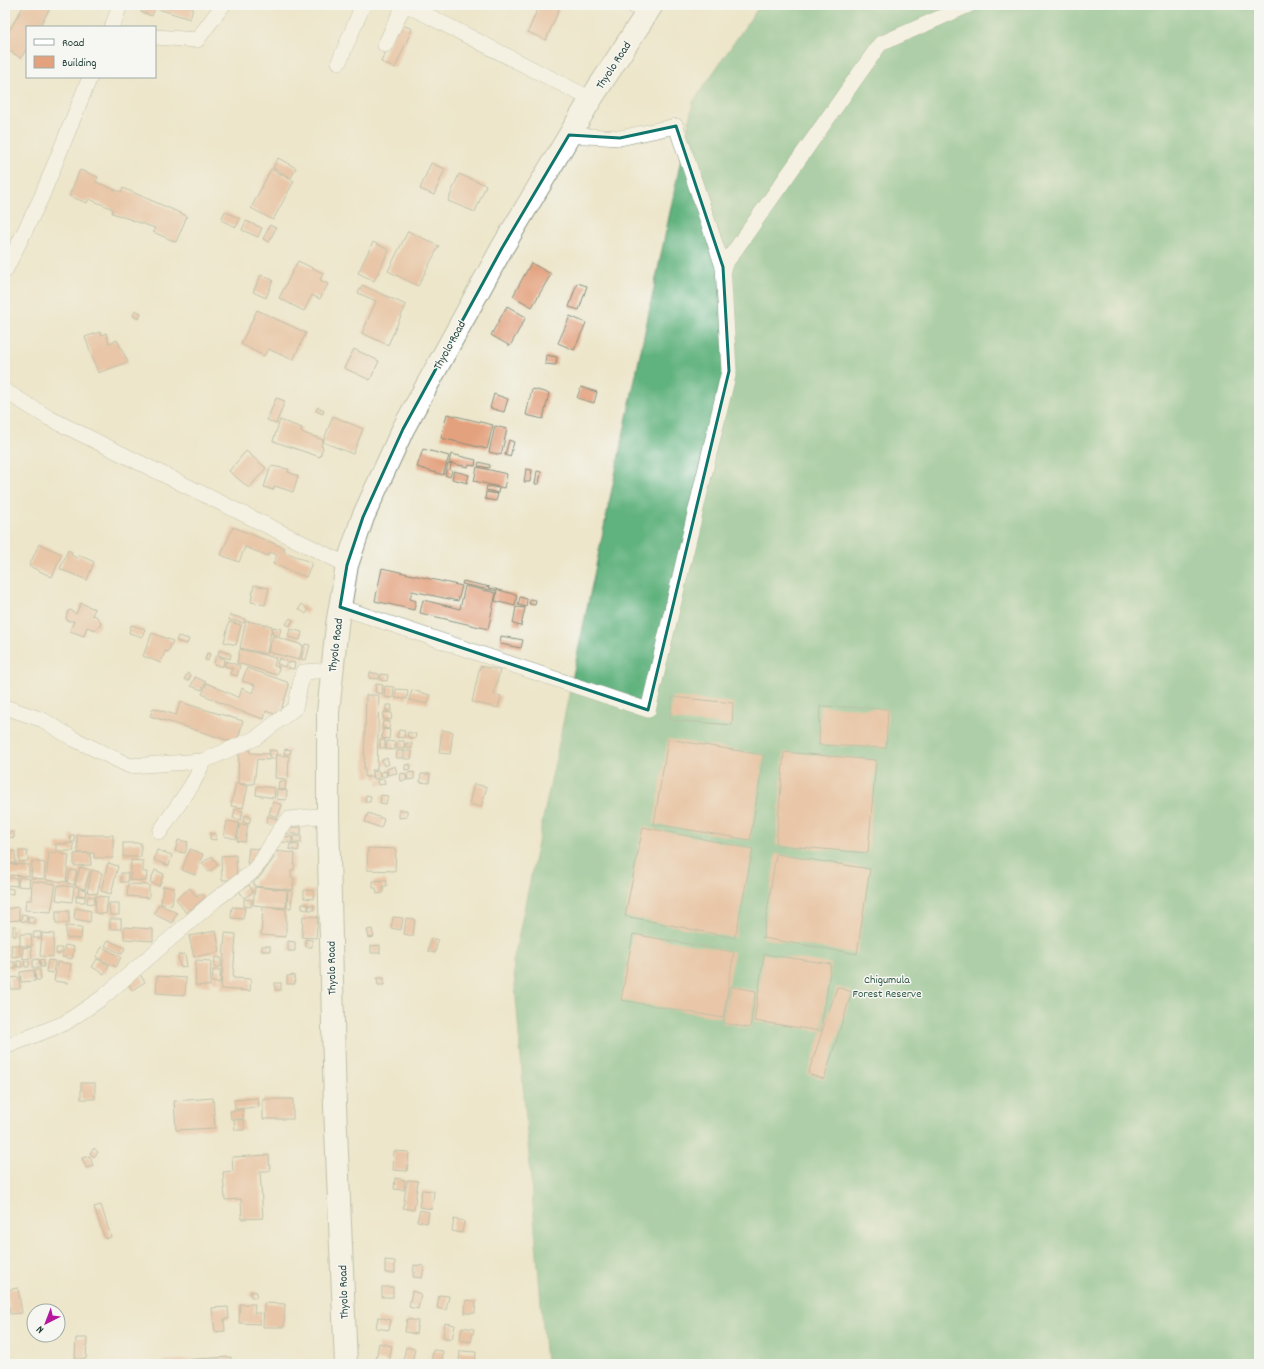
<svg xmlns="http://www.w3.org/2000/svg" width="1264" height="1369" viewBox="0 0 1264 1369" font-family="Dekko,sans-serif">
	<style>
		.forest { fill: #60b27e; stroke: #407859 }
		.building { fill: #e4a17e }
		.lines { fill: none; stroke-linecap: round; stroke-linejoin: round }
		.minor-casing { stroke: #869280; stroke-width: 16 }
		.highway-casing { stroke: #869280; stroke-width: 24 }
		.minor { stroke: #fff; stroke-width: 15 }
		.highway { stroke: #fff; stroke-width: 22 }
		.marked { fill: none; stroke: #0f766e; stroke-width: 3; stroke-linejoin: round }
		.labels { text-anchor: middle; stroke-width: 3; stroke-linejoin: round; paint-order: stroke }
		.street-label { font-size: 12px; fill: #1f3d34; stroke: #f6f6f2 }
		.park-label { font-size: 12px; fill: #305a47; stroke: #f6f6f2 }
	</style>
	<rect width="100%" height="100%" fill="#f6f6f2"/>
	<filter id="ink" filterUnits="userSpaceOnUse"><feTurbulence type="fractalNoise" baseFrequency=".025" numOctaves="2"/><feDisplacementMap in="SourceGraphic" scale="8" xChannelSelector="R" yChannelSelector="G"/><feConvolveMatrix kernelMatrix="1 2 1 2 8 2 1 2 1" color-interpolation-filters="sRGB"/></filter>
	<filter id="wash" filterUnits="userSpaceOnUse"><feTurbulence type="fractalNoise" baseFrequency=".012" numOctaves="4" result="noise"/><feDisplacementMap in="SourceGraphic" scale="16" xChannelSelector="R" yChannelSelector="G"/><feGaussianBlur stdDeviation="0.9" result="paint"/><feColorMatrix in="noise" values="0 0 0 0 0 0 0 0 0 0 0 0 0 0 0 0 0 1.4 0 .05"/><feComposite in="paint" operator="in"/></filter>
	<g filter="url(#wash)">
		<rect width="100%" height="100%" fill="#ede6cb"/>
		<polygon class="forest" points="760,5 1259,5 1259,1364 546,1364 513,962 693,102"/>
		<g id="blocks">
			<g class="building">
				<polygon points="24,5 52,5 39,27 27,27 27,48 21,58 5,48 5,38"/>
				<polygon points="144,5 194,5 190,19 155,8 152,16 141,12"/>
				<polygon points="539,5 561,5 546,40 528,32"/>
				<polygon points="398,23 412,29 395,68 381,62"/>
				<polygon points="278,158 296,168 291,178 273,168"/>
				<polygon points="431,163 445,169 434,195 420,189"/>
				<polygon points="271,169 294,181 273,220 251,208"/>
				<polygon points="80,170 98,177 96,182 121,192 123,188 187,216 176,242 153,232 155,228 112,213 113,209 89,199 87,203 69,196"/>
				<polygon points="459,174 486,185 475,212 448,201"/>
				<polygon points="225,211 240,219 236,227 221,220"/>
				<polygon points="246,221 262,228 258,237 242,230"/>
				<polygon points="270,225 276,228 269,242 263,239"/>
				<polygon points="408,231 439,246 418,286 388,271"/>
				<polygon points="373,242 389,250 374,281 358,273"/>
				<polygon points="298,261 323,273 320,280 328,284 320,299 312,295 304,311 279,298"/>
				<polygon points="531,263 551,274 532,307 513,296"/>
				<polygon points="261,275 273,280 266,298 253,292"/>
				<polygon points="577,283 587,286 579,310 569,307"/>
				<polygon points="362,285 406,305 388,345 362,333 376,301 358,293"/>
				<polygon points="507,306 526,317 510,346 491,335"/>
				<polygon points="135,310 141,313 139,319 133,316"/>
				<polygon points="257,310 306,333 293,360 268,349 264,356 241,344"/>
				<polygon points="570,316 586,323 574,350 558,343"/>
				<polygon points="100,332 101,335 106,333 109,343 117,340 128,362 98,373 85,337"/>
				<polygon points="354,349 379,361 370,380 344,368"/>
				<polygon points="546,355 557,357 556,365 545,364"/>
				<polygon points="581,387 597,392 594,403 577,398"/>
				<polygon points="532,389 549,393 543,419 526,415"/>
				<polygon points="494,394 508,399 504,412 490,408"/>
				<polygon points="276,398 285,401 276,424 267,420"/>
				<polygon points="318,407 324,410 323,414 316,411"/>
				<polygon points="447,414 493,425 487,449 441,438"/>
				<polygon points="333,416 363,429 353,454 323,442"/>
				<polygon points="280,420 302,428 301,432 323,440 321,446 323,447 320,457 273,441"/>
				<polygon points="495,426 507,429 501,455 489,452"/>
				<polygon points="509,440 514,442 510,457 505,455"/>
				<polygon points="423,449 449,456 443,475 417,467"/>
				<polygon points="246,451 266,468 249,488 229,471"/>
				<polygon points="451,454 476,460 475,466 469,465 468,467 449,463"/>
				<polygon points="479,462 490,465 489,468 478,466"/>
				<polygon points="448,464 451,465 450,470 452,471 450,477 445,475"/>
				<polygon points="271,466 289,469 288,472 298,476 293,492 275,486 273,490 264,487"/>
				<polygon points="477,467 507,474 504,488 474,481"/>
				<polygon points="526,469 532,470 530,482 524,482"/>
				<polygon points="454,471 469,475 467,483 452,479"/>
				<polygon points="537,471 541,472 539,484 535,484"/>
				<polygon points="487,486 499,488 498,493 486,490"/>
				<polygon points="486,492 498,494 496,501 485,499"/>
				<polygon points="233,527 285,548 283,551 312,563 306,577 273,564 277,555 270,552 268,556 245,547 239,562 221,555"/>
				<polygon points="39,544 62,554 52,577 29,566"/>
				<polygon points="68,550 72,552 71,555 77,558 79,555 94,562 87,580 60,569"/>
				<polygon points="382,568 462,586 458,601 412,591 410,599 416,601 414,610 375,601"/>
				<polygon points="463,581 490,587 490,590 462,584"/>
				<polygon points="254,585 269,588 265,605 251,602"/>
				<polygon points="465,586 496,593 488,629 420,613 423,600 460,609"/>
				<polygon points="492,588 517,595 515,606 495,601 497,591 491,590"/>
				<polygon points="520,597 527,599 526,607 518,605"/>
				<polygon points="530,599 536,600 535,605 529,604"/>
				<polygon points="81,603 95,609 92,615 96,616 101,622 100,626 95,630 87,627 84,636 70,631 74,621 68,621 66,618 68,611 71,610 76,614"/>
				<polygon points="302,604 309,610 306,614 299,609"/>
				<polygon points="516,607 525,608 521,626 513,624"/>
				<polygon points="230,615 245,619 244,623 229,620"/>
				<polygon points="290,618 293,620 290,626 286,624"/>
				<polygon points="246,621 272,626 267,654 240,648"/>
				<polygon points="229,622 241,625 236,645 224,642"/>
				<polygon points="131,625 145,629 142,637 129,633"/>
				<polygon points="273,627 281,629 279,636 272,634"/>
				<polygon points="290,629 302,632 300,640 288,637"/>
				<polygon points="152,633 173,641 168,652 165,651 161,663 143,656"/>
				<polygon points="178,636 189,639 187,644 176,641"/>
				<polygon points="273,636 303,645 299,660 268,652"/>
				<polygon points="501,636 523,640 521,648 500,644"/>
				<polygon points="305,644 310,645 306,660 301,659"/>
				<polygon points="240,649 276,658 274,666 279,667 277,675 237,663"/>
				<polygon points="219,650 231,654 230,659 218,655"/>
				<polygon points="207,653 210,654 208,661 205,660"/>
				<polygon points="216,656 225,659 222,667 214,664"/>
				<polygon points="279,658 287,661 285,667 277,664"/>
				<polygon points="226,661 240,666 237,676 230,674 232,668 224,666"/>
				<polygon points="289,662 295,663 294,669 288,668"/>
				<polygon points="480,666 500,670 494,694 501,696 498,708 472,702"/>
				<polygon points="247,668 287,682 289,686 279,716 266,711 264,719 234,709 202,694 207,683 239,698 242,688 252,693 255,685 242,681"/>
				<polygon points="370,672 379,674 379,679 369,678"/>
				<polygon points="188,673 191,676 188,681 184,679"/>
				<polygon points="381,674 388,675 387,681 380,680"/>
				<polygon points="195,677 206,682 202,690 191,686"/>
				<polygon points="376,684 383,685 382,694 375,692"/>
				<polygon points="385,686 394,687 393,698 384,697"/>
				<polygon points="396,689 408,690 407,699 395,698"/>
				<polygon points="412,690 430,695 428,704 409,700"/>
				<polygon points="366,695 379,695 377,770 372,770 372,777 365,777 365,769 364,769"/>
				<polygon points="672,697 733,703 732,725 670,720"/>
				<polygon points="180,702 243,721 237,743 150,716 153,708 176,715"/>
				<polygon points="386,705 392,705 391,711 386,711"/>
				<polygon points="820,706 888,709 886,748 819,745"/>
				<polygon points="384,712 392,713 391,720 383,719"/>
				<polygon points="383,721 390,722 389,729 382,728"/>
				<polygon points="383,729 390,730 389,739 382,738"/>
				<polygon points="399,730 405,731 404,738 397,737"/>
				<polygon points="442,730 453,732 450,754 439,753"/>
				<polygon points="408,732 416,734 415,739 407,737"/>
				<polygon points="668,739 764,755 750,840 654,824"/>
				<rect x="380" y="740" width="5" height="8"/>
				<polygon points="387,741 395,742 395,750 386,749"/>
				<rect x="397" y="741" width="7" height="8"/>
				<polygon points="406,743 412,743 412,749 405,748"/>
				<polygon points="239,748 250,749 250,753 269,754 269,760 257,759 254,784 238,784"/>
				<polygon points="285,749 291,750 290,754 284,754"/>
				<polygon points="269,750 277,751 275,759 271,759"/>
				<polygon points="397,751 403,751 402,758 396,758"/>
				<polygon points="404,751 412,751 411,759 404,759"/>
				<polygon points="784,752 876,760 868,853 776,845"/>
				<polygon points="276,755 289,756 288,779 275,778"/>
				<polygon points="387,758 389,764 384,766 382,760"/>
				<polygon points="410,764 411,769 405,770 405,765"/>
				<polygon points="395,766 397,773 388,775 387,769"/>
				<polygon points="379,771 380,778 374,779 373,772"/>
				<polygon points="386,771 387,776 382,777 381,772"/>
				<polygon points="414,772 414,779 408,780 407,773"/>
				<polygon points="405,773 407,780 401,781 400,774"/>
				<polygon points="421,774 430,774 429,783 420,782"/>
				<polygon points="384,779 385,784 378,785 377,780"/>
				<polygon points="279,781 286,781 285,790 278,789"/>
				<polygon points="236,783 248,786 243,808 231,806"/>
				<polygon points="474,784 487,787 481,807 469,804"/>
				<polygon points="257,786 275,788 274,798 256,795"/>
				<polygon points="277,789 287,791 286,800 276,799"/>
				<polygon points="366,795 371,796 370,802 365,802"/>
				<polygon points="381,795 388,796 386,804 380,803"/>
				<polygon points="273,802 282,805 278,817 269,814"/>
				<polygon points="235,809 243,811 241,820 233,818"/>
				<polygon points="399,810 407,810 407,817 399,818"/>
				<polygon points="368,813 384,819 381,828 365,822"/>
				<polygon points="245,815 251,817 249,824 243,822"/>
				<polygon points="268,816 277,819 275,826 266,823"/>
				<polygon points="227,821 239,823 236,839 224,836"/>
				<polygon points="240,824 248,825 245,842 237,841"/>
				<polygon points="290,827 301,827 301,834 284,834"/>
				<polygon points="643,827 753,849 735,938 625,916"/>
				<polygon points="7,832 14,832 14,838 7,837"/>
				<polygon points="210,833 216,834 216,840 210,839"/>
				<polygon points="70,835 74,835 75,842 71,842"/>
				<polygon points="77,835 113,835 113,858 94,858 94,853 78,853"/>
				<polygon points="282,836 292,837 292,843 281,842"/>
				<rect x="293" y="836" width="8" height="7"/>
				<polygon points="178,840 188,842 185,853 175,851"/>
				<polygon points="73,843 74,851 56,851 56,844"/>
				<rect x="123" y="843" width="18" height="14"/>
				<polygon points="290,844 299,845 298,851 289,849"/>
				<polygon points="249,848 260,849 258,865 247,863"/>
				<polygon points="368,848 396,849 395,871 367,870"/>
				<polygon points="190,849 203,854 195,875 182,870"/>
				<polygon points="157,850 172,855 169,866 154,860"/>
				<polygon points="15,851 16,863 5,863 5,852"/>
				<polygon points="19,851 27,851 28,861 19,862"/>
				<polygon points="273,851 295,853 294,870 291,870 291,878 294,878 293,890 254,886 254,880 258,879 274,858"/>
				<polygon points="49,852 69,855 66,882 46,880"/>
				<polygon points="90,853 91,865 74,866 74,854"/>
				<polygon points="776,854 870,869 857,954 763,938"/>
				<polygon points="236,855 237,880 222,880 221,856"/>
				<polygon points="212,856 218,865 209,872 202,863"/>
				<polygon points="131,860 143,861 143,872 147,872 146,881 130,880"/>
				<polygon points="32,861 45,863 44,879 31,878"/>
				<polygon points="108,863 118,866 111,894 101,891"/>
				<polygon points="5,864 29,865 29,876 5,875"/>
				<polygon points="80,867 90,870 85,889 75,886"/>
				<polygon points="70,870 77,871 74,885 67,883"/>
				<polygon points="92,870 102,873 97,894 87,892"/>
				<polygon points="155,870 164,874 159,886 150,882"/>
				<rect x="121" y="873" width="7" height="9"/>
				<polygon points="19,877 30,879 29,887 18,886"/>
				<polygon points="5,878 17,878 17,886 5,885"/>
				<polygon points="386,880 387,886 383,886 383,893 377,894 376,888 373,888 373,881"/>
				<polygon points="32,881 56,884 51,912 25,910 26,900 31,900"/>
				<polygon points="128,884 149,885 149,898 127,896"/>
				<polygon points="58,885 74,887 72,902 56,900"/>
				<polygon points="249,885 253,892 244,898 239,891"/>
				<polygon points="163,886 174,888 172,905 161,904"/>
				<polygon points="255,887 287,890 286,908 253,905"/>
				<polygon points="6,888 13,889 13,894 5,893"/>
				<polygon points="190,888 196,896 201,893 205,898 186,913 176,899"/>
				<polygon points="79,889 86,890 85,896 78,895"/>
				<polygon points="304,890 314,891 313,899 304,898"/>
				<polygon points="288,891 292,891 291,908 287,908"/>
				<rect x="76" y="896" width="9" height="6"/>
				<polygon points="88,896 95,897 94,904 87,903"/>
				<polygon points="96,896 108,897 106,914 95,913"/>
				<polygon points="244,899 252,900 251,907 244,906"/>
				<polygon points="109,903 119,903 119,915 110,915"/>
				<polygon points="159,904 177,913 172,923 154,914"/>
				<polygon points="302,904 308,904 308,910 302,909"/>
				<rect x="309" y="905" width="5" height="5"/>
				<polygon points="18,907 20,920 5,921 5,909"/>
				<polygon points="232,907 245,908 243,919 231,918"/>
				<polygon points="263,907 286,909 286,937 261,935"/>
				<polygon points="75,908 91,911 90,922 74,919"/>
				<rect x="56" y="911" width="13" height="12"/>
				<polygon points="22,914 27,915 26,922 21,921"/>
				<polygon points="28,916 35,917 34,923 28,923"/>
				<polygon points="303,916 318,917 316,938 302,937"/>
				<polygon points="393,917 403,918 401,930 391,928"/>
				<polygon points="406,918 415,919 413,936 404,934"/>
				<rect x="110" y="919" width="11" height="10"/>
				<rect x="13" y="926" width="3" height="10"/>
				<polygon points="66,926 82,927 81,939 66,938"/>
				<polygon points="124,927 153,929 153,941 124,939"/>
				<polygon points="372,929 374,937 369,938 367,930"/>
				<polygon points="216,931 220,952 194,957 189,936"/>
				<polygon points="34,932 41,932 41,938 33,938"/>
				<polygon points="42,933 54,934 53,957 40,956"/>
				<polygon points="225,933 236,934 233,978 251,979 250,991 221,989"/>
				<polygon points="20,934 31,934 32,946 20,946"/>
				<polygon points="633,934 734,952 723,1018 621,1000"/>
				<polygon points="431,938 438,940 435,953 428,951"/>
				<polygon points="305,939 312,940 312,947 306,947"/>
				<polygon points="108,940 125,948 122,954 105,946"/>
				<polygon points="288,941 295,942 295,951 288,951"/>
				<polygon points="11,945 19,945 20,956 12,957"/>
				<polygon points="65,945 74,947 72,959 62,957"/>
				<polygon points="380,945 380,953 371,953 371,946"/>
				<rect x="262" y="946" width="8" height="5"/>
				<polygon points="31,947 32,958 23,959 22,948"/>
				<polygon points="102,947 121,957 116,967 96,957"/>
				<polygon points="56,948 62,948 61,954 56,954"/>
				<polygon points="185,954 187,966 180,967 178,955"/>
				<polygon points="764,954 831,964 821,1031 754,1021"/>
				<polygon points="215,957 221,958 221,967 214,967"/>
				<polygon points="39,959 40,968 33,968 33,960"/>
				<polygon points="44,959 44,967 41,967 40,960"/>
				<polygon points="97,959 109,965 104,974 92,967"/>
				<polygon points="48,960 55,961 53,973 46,972"/>
				<polygon points="196,960 211,961 210,986 195,985"/>
				<polygon points="17,961 21,961 22,967 17,967"/>
				<polygon points="24,961 29,961 29,967 25,967"/>
				<polygon points="9,962 15,962 15,969 10,969"/>
				<polygon points="57,962 71,964 68,983 54,981"/>
				<polygon points="34,970 35,981 21,982 20,972"/>
				<polygon points="35,970 40,970 41,980 36,980"/>
				<polygon points="213,970 221,970 220,983 212,982"/>
				<polygon points="139,973 145,982 132,990 126,980"/>
				<polygon points="294,975 295,984 287,984 287,976"/>
				<polygon points="157,976 186,978 185,995 156,993"/>
				<polygon points="19,977 20,989 11,989 10,978"/>
				<polygon points="377,978 384,978 384,985 378,985"/>
				<rect x="275" y="983" width="6" height="7"/>
				<polygon points="730,986 756,991 750,1028 723,1023"/>
				<polygon points="837,987 852,992 824,1079 808,1074"/>
				<rect x="81" y="1083" width="14" height="16"/>
				<polygon points="213,1098 215,1128 176,1130 174,1101"/>
				<polygon points="258,1098 259,1107 235,1109 234,1100"/>
				<rect x="263" y="1099" width="30" height="20"/>
				<polygon points="243,1110 243,1119 231,1119 230,1111"/>
				<polygon points="234,1120 244,1120 244,1130 235,1130"/>
				<polygon points="94,1148 98,1152 94,1157 90,1153"/>
				<polygon points="394,1151 409,1152 407,1171 393,1170"/>
				<polygon points="269,1155 270,1171 260,1171 263,1218 242,1219 241,1199 225,1200 223,1172 233,1171 232,1157"/>
				<polygon points="90,1156 93,1166 86,1168 82,1158"/>
				<polygon points="395,1178 405,1180 404,1190 394,1189"/>
				<polygon points="407,1180 418,1181 414,1210 403,1208"/>
				<polygon points="422,1190 434,1191 432,1209 419,1207"/>
				<polygon points="101,1205 111,1237 105,1239 94,1207"/>
				<polygon points="420,1210 429,1212 427,1223 417,1221"/>
				<polygon points="454,1219 464,1221 462,1233 452,1231"/>
				<polygon points="385,1260 395,1261 395,1273 385,1273"/>
				<polygon points="414,1265 424,1266 422,1278 413,1277"/>
				<rect x="382" y="1287" width="11" height="10"/>
				<polygon points="18,1288 22,1313 10,1314 6,1290"/>
				<polygon points="251,1291 257,1292 256,1298 250,1296"/>
				<polygon points="412,1291 421,1294 418,1309 409,1307"/>
				<polygon points="439,1295 449,1296 446,1310 437,1308"/>
				<polygon points="466,1300 476,1301 475,1313 465,1313"/>
				<polygon points="264,1303 285,1304 284,1327 263,1327"/>
				<polygon points="240,1304 255,1304 254,1313 260,1313 260,1324 239,1323"/>
				<polygon points="228,1307 229,1319 224,1319 225,1331 215,1332 212,1308"/>
				<polygon points="378,1317 391,1320 389,1330 376,1328"/>
				<polygon points="407,1319 418,1321 416,1334 405,1332"/>
				<polygon points="445,1323 455,1325 452,1339 443,1337"/>
				<polygon points="462,1327 474,1329 471,1342 460,1340"/>
				<polygon points="76,1338 87,1338 86,1359 75,1359"/>
				<polygon points="379,1343 392,1346 389,1362 376,1360"/>
				<polygon points="406,1347 415,1349 412,1363 403,1361"/>
				<polygon points="433,1350 443,1351 442,1364 431,1364"/>
				<polygon points="460,1351 476,1352 475,1364 459,1364"/>
				<polygon points="231,1357 231,1364 163,1364 162,1361"/>
			</g>
		</g>
	</g>
	<g filter="url(#ink)">
		<use href="#blocks" fill-opacity="0" stroke="#869280" stroke-width="1"/>
		<g class="lines">
			<g class="minor-casing">
				<g id="minor">
					<polyline points="407,5 591,99"/>
					<polyline points="632,5 647,13"/>
					<polyline points="112,27 120,5"/>
					<polyline points="155,37 197,40 223,5"/>
					<polyline points="385,45 404,5"/>
					<polyline points="339,62 363,5"/>
					<polyline points="569,135 620,138 676,126 723,267 880,44 969,5"/>
					<polyline points="5,271 41,198 90,77"/>
					<polyline points="5,391 49,418 347,565"/>
					<polyline points="340,607 648,710 729,371 723,267"/>
					<polyline points="5,707 43,720 74,739 130,766 203,761 256,738 295,708 303,672 332,670"/>
					<path d="M160,832c14,-24 34,-44 43,-71"/>
					<polyline points="5,1047 65,1023 102,998 215,900 251,873 262,860 280,829 289,819 328,815"/>
				</g>
			</g>
			<g class="highway-casing">
				<polyline id="highway" points="346,1364 335,1106 328,815 328,713 337,625 347,565 363,517 403,429 502,248 591,99 652,5"/>
			</g>
			<use href="#minor" class="minor"/>
			<use href="#highway" class="highway"/>
		</g>
	</g>
	<path d="M0 0H1264V1369H0ZM676,126l47,141 6,104 -81,339 -308,-103 7,-42 16,-48 40,-88 99,-181 67,-113 51,3z" fill="#ede6cb" fill-opacity=".55" fill-rule="evenodd"/>
	<path class="marked" d="M676,126l47,141 6,104 -81,339 -308,-103 7,-42 16,-48 40,-88 99,-181 67,-113 51,3z"/>
	<g class="labels">
		<g class="street-label">
			<text transform="translate(613 65) rotate(-57)" y="4">Thyolo Road</text>
			<text transform="translate(449 345) rotate(-61)" y="4">Thyolo Road</text>
			<text transform="translate(335 645) rotate(-83)" y="4">Thyolo Road</text>
			<text transform="translate(331 968) rotate(-91)" y="4">Thyolo Road</text>
			<text transform="translate(343 1292) rotate(-92)" y="4">Thyolo Road</text>
		</g>
		<g class="park-label">
			<text x="887" y="983">Chigumula<tspan x="887" dy="14">Forest Reserve</tspan></text>
		</g>
	</g>
	<rect width="1264" height="1369" fill="none" stroke="#f6f6f2" stroke-width="20"/>
	<rect x="26" y="26" width="130" height="52" fill="#f6f6f2" stroke="#a0aca6"/>
	<rect x="34" y="39" width="20" height="6" fill="#ffffff" stroke="#a0aca6"/>
	<text x="62" y="46" font-size="12" fill="#1f3d34">Road</text>
	<rect x="34" y="56" width="20" height="12" fill="#e4a17e" stroke="#a0aca6"/>
	<text x="62" y="66" font-size="12" fill="#1f3d34">Building</text>
	<g transform="translate(46 1323) rotate(222)"><circle r="19" fill="#f6f6f2" stroke="#a0aca6"/>
	<path d="M0-3L7 15L0 10L-7 15Z" fill="#b5179e"/>
	<text y="-6" font-size="11" font-weight="bold" text-anchor="middle" fill="#1f3d34">N</text>
	</g>
</svg>
